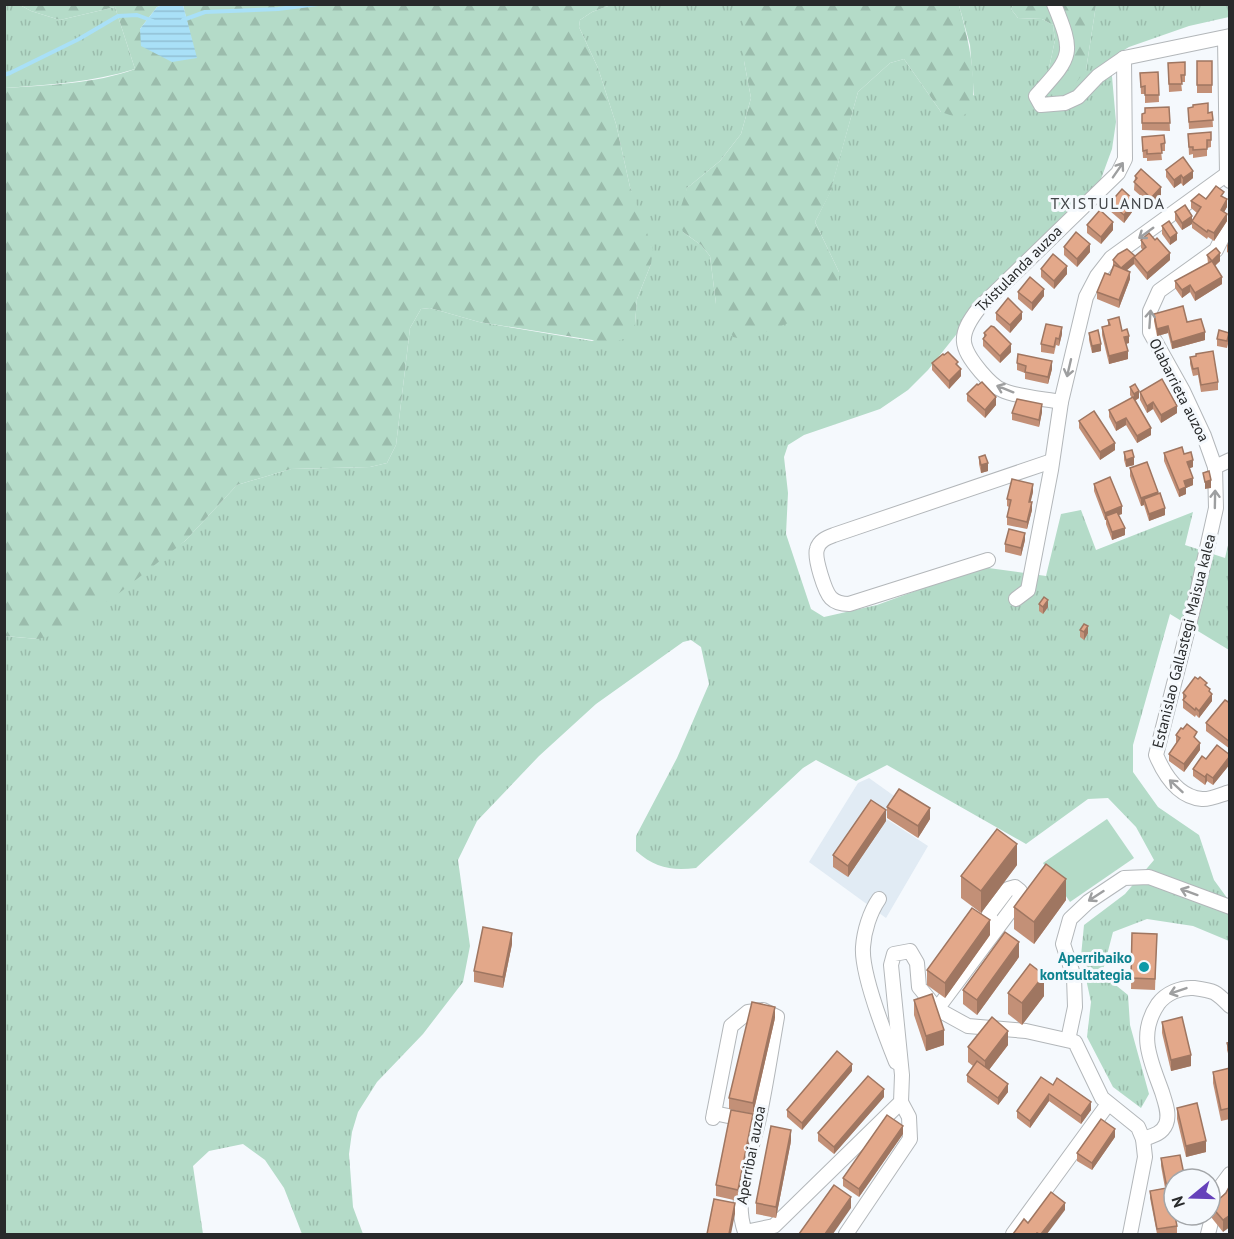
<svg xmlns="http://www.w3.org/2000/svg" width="1234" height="1239" viewBox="0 0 1234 1239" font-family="'PT Sans',sans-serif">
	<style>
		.built { fill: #e1ebf4 }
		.grass { fill: url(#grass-tufts) }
		.forest { fill: url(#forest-firs) }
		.pitch { fill: #b4dbc8 }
		.water { fill: url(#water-rules) }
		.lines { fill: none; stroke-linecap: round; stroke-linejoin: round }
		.stream { stroke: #a9e0f7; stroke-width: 4 }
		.minor-casing { stroke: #b3b7ba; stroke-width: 16 }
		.minor { stroke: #fff; stroke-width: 14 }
		.wall { fill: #c39077 }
		.shaded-wall { fill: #9f7661 }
		.building { fill: #e3a88a; stroke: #9f7661; stroke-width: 1.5 }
		.oneway { stroke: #9e9fa0 }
		.culture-dot { fill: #0f9aa8; stroke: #f5f9fd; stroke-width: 2 }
		.labels { text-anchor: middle; stroke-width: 6; stroke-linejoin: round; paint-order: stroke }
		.street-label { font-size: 15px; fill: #282a2b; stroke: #f5f9fd }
		.culture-label { font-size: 15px; font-weight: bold; fill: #0d838f; stroke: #f5f9fd; text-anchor: end }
		.neighbourhood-label { font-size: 16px; letter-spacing: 1.5px; fill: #424548; stroke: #f5f9fd }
	</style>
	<defs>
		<pattern id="grass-tufts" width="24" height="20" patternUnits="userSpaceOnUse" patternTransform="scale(1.5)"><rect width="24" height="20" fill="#b4dbc8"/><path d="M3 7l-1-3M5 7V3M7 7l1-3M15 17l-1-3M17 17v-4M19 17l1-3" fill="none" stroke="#9bbcac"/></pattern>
		<pattern id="forest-firs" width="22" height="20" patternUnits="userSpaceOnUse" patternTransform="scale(1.5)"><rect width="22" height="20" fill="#b4dbc8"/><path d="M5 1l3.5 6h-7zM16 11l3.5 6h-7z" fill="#9bbcac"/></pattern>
		<pattern id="water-rules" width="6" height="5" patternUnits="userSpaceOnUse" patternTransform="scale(1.5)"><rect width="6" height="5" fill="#a9e0f7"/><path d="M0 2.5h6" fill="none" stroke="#91c0d4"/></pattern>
	</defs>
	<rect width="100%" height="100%" fill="#f5f9fd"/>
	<polygon class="built" points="869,778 897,798 885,818 928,846 886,918 809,862 858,783"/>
	<g class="grass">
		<path d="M5,5h15l11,6 29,9 55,-13 20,62c-42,13 -86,16 -130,19z"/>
		<path d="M611,5h133v56l7,37 -10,36 -21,27 -33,27 -4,44 18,13 9,11 6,48 123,-32 -24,-50 15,-30 28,-100 32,-29 14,-4 37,53 33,-17 -4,-50 -11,-40h54l-2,4 7,9 24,1 11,6 2,15 -9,42 40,-12 10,-65h133v12l-40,9 -60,21 -13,8 -5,10 5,57 -4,27 -14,38 -119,119 -51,64 -20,20 -28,19 -76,26 -16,10 -4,12 4,36 -2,41 25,75 13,8 53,-12 104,-38 65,9 15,-62 20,-4 15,40 97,-38 -8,33 40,13 4,-17v109l-59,-36 -37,131v27l25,35 41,28 15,45 16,22 -1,39 -36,-15 -46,-7 -34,13 -11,42 26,21 2,30 19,69 -8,14 -28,-21 -26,-50 4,-35 -10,-46 3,-31 41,-31 29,-34 -18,-33 -28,-29 -20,1 -62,45 -139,-79 -31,16 -40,-21 -13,8 -107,100c-24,3 -41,0 -60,-17v-15l41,-78 32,-74 -8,-37 -10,-7 -8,2 -87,62 -57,52 -62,65 -19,39 12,86 -7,36 -40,52 -46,48 -19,30 -6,20 -3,22 4,53 10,27h-61l-18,-46 -19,-28 -22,-16 -34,7 -16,15 10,68h-198l-1,-598 34,3 147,-98 52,-56 54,-16 79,-2 17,-4 9,-18 14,-117 11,-19 9,-1 49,14 113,19 43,-17 2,-25 14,-35 -21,-77 -14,-63 -18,-56 -19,-41 1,-7 12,-8z"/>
	</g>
	<g class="forest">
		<path d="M20,5h143l-6,2 -17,22 56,29 -13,-53h428l-19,7 -12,8 -1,7 19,41 18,56 14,63 23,62 -2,15 -14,35 -2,25 -8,14 -16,5 -132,-21 -49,-14 -9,1 -11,19 -14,117 -9,18 -17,4 -79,2 -54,16 -52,56 -67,53 -64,41 -16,4 -33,-3v-548c42,-3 90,-4 130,-19l-20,-62 -55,13 -29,-9z"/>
		<path d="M744,5h215c9,34 18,69 13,105l-13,8 -18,-6 -37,-53 -14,4 -32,29 -28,101 -15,29 24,50v16l-10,13 -19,13 -63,26 -14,-3 -17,-33 -6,-48 -9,-11 -18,-13 -5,-16 9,-28 33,-27 21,-27 10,-36 -7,-37z"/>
		<polygon points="1013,5 1096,5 1086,70 1071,89 1054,93 1046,82 1055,40 1053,25 1042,19 1018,18 1011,9"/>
	</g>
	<polygon class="pitch" points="1107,819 1134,858 1070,902 1043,863"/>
	<polygon class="water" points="163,5 183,5 197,58 172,62 141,46 140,29 157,7"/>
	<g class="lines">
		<g class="stream">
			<polyline points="336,4 359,4"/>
			<polyline points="183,20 205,12 278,9 318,4"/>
			<polyline points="4,75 10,73 79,39 118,16 137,15 153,21"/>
		</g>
		<g class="minor-casing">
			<g id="minor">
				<path d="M1054,4c21,51 18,52 -18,92l5,9 24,-2 13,-6 20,-21 26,-18 106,-22"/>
				<polyline points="1225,38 1227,174 1230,181"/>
				<path d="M1230,222l-14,28 -57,41 -9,20v21l33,59 21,45 11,31 1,41 -19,85 -41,162c8,19 22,42 46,44 8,1 20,-5 28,-7"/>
				<path d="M1061,402c-15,-3 -45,-5 -59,-12 -8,-3 -15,-11 -21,-18 -22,-26 -23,-37 -2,-64l139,-135 7,-14 -1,-101"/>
				<polyline points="1215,467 1230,460"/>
				<path d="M988,560l-139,44c-7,0 -13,-1 -18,-6 -6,-6 -17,-40 -14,-49 2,-8 9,-11 17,-14l218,-74"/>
				<polyline points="1016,599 1028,590 1051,470 1061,402 1086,297 1097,276 1111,258 1227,174"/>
				<path d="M879,899c-9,13 -15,32 -16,48 -2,26 23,90 33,115"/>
				<polyline points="937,1009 1019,899 1020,891 1015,887 1008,889 989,914 995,931"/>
				<polyline points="1068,1040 1075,1007 1074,977 1063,944 1070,919 1088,902 1124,878 1149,877 1230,907"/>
				<polyline points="714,1113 747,1120"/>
				<path d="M713,1118l18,-92 17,-14 15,-2 14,7c-6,34 -11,68 -18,101 -8,37 -27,78 -14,114l29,-6 127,-124 1,-27 -11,-110 3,-11 16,-3 7,12 2,24 18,22 31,17 58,5 49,11 27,56 36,29 5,12 2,18 -15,77"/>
				<path d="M1143,1139c9,-3 19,-5 23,-15 4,-10 -1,-22 -4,-32 -11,-31 -25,-57 -4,-88 8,-11 23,-17 36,-16 21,3 21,3 36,18"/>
				<polyline points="1210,1201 1230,1174"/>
				<polyline points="846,1234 910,1139 909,1117 901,1102"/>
				<polyline points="1013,1234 1108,1104"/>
				<polyline points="1208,1234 1211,1222 1210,1215"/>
			</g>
		</g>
		<use href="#minor" class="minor"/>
	</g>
	<g class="wall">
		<rect x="1197" y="61" width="15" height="32"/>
		<polygon points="1185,62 1185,82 1181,82 1182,91 1169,92 1168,63"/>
		<polygon points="1158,72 1159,102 1145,103 1145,94 1141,94 1140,73"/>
		<polygon points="1169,107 1170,131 1142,130 1142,114"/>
		<polygon points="1188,108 1208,113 1212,112 1213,127 1189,129"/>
		<polygon points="1188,134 1211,140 1211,147 1207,148 1207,156 1193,158 1193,154 1189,155"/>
		<polygon points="1142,137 1165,143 1165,151 1161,151 1162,160 1147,161 1147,158 1143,158"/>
		<polygon points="1166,170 1193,178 1183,186 1181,183 1174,188 1166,177"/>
		<polygon points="1135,176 1161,195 1151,205 1134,190"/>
		<polygon points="1224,198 1227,207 1224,212 1227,221 1214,241 1208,237 1207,239 1192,228 1192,224 1182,230 1175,220 1175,212 1192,220 1197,213 1191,208 1191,201"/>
		<polygon points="1110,203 1135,208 1124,223 1110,211"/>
		<polygon points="1087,225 1113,230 1101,244 1087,233"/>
		<polygon points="1162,226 1177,240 1170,245 1162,234"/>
		<polygon points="1141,240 1170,260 1147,280 1134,264 1127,270 1130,279 1119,308 1097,299 1097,292 1110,275 1113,265 1113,260 1135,256 1143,250 1141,248"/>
		<polygon points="1230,241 1230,254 1227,252 1227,245"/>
		<polygon points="1064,247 1090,252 1077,267 1064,255"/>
		<polygon points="1207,255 1220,261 1215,266 1222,284 1195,301 1190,292 1182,298 1175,288 1175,281 1208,263"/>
		<polygon points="1041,269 1067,274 1054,289 1041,277"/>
		<polygon points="1018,292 1044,296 1032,311 1018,299"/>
		<polygon points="996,313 1022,319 1010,333 996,320"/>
		<polygon points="1154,314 1187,322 1205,340 1172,349 1168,333 1157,336 1154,321"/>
		<polygon points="1108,320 1129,343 1126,344 1128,359 1109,364 1102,335 1102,327 1108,326"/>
		<polygon points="984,333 1011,352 1000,363 983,346 983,339 984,337"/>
		<polygon points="1089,333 1101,351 1092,353 1089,340"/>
		<polygon points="1062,334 1059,346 1056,345 1054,354 1041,352 1041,344"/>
		<polygon points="1217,339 1229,340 1227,348 1217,346"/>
		<polygon points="944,355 958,365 961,376 949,389 932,370 932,363"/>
		<polygon points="1190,357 1218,382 1218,390 1201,392 1198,375 1193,376 1190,364"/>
		<polygon points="1017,363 1052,369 1048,384 1025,379 1025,373 1017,370"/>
		<polygon points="1130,387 1139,398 1135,401 1151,435 1137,443 1126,425 1116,431 1109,417 1109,410 1132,398 1130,395"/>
		<polygon points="1140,392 1177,413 1161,423 1153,409 1147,413 1140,400"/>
		<polygon points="967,394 996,405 985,418 967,401"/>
		<polygon points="1042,412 1039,427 1012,420 1012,413"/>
		<polygon points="1079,421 1115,450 1100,460 1079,428"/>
		<polygon points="1124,452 1134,465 1126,467 1124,460"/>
		<polygon points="1164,453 1184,454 1193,467 1190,468 1193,485 1186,488 1186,494 1179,497 1164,461"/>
		<polygon points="979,457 988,471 981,473 979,464"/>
		<polygon points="1130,468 1158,494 1165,515 1149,521 1144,505 1141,506 1130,476"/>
		<polygon points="1094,484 1122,514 1118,515 1125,535 1112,540 1106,524 1106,520 1105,520 1094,491"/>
		<polygon points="1033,492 1030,502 1032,510 1027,529 1007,525 1007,517 1009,507 1007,506 1007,499"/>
		<polygon points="1025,540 1021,556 1005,552 1005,544"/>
		<polygon points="1039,604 1048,607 1043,614 1039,611"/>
		<polygon points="1080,630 1088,633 1084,640 1080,637"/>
		<polygon points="1207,686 1210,693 1212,701 1199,718 1196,715 1195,717 1183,708 1183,693"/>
		<polygon points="1230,703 1230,749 1206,731 1206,723"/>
		<polygon points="1176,735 1197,740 1200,750 1184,772 1169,761 1169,754 1177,743 1176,742"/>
		<polygon points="1230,755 1230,764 1213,785 1207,781 1205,785 1193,776 1193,769 1206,759"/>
		<polygon points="887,807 930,819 918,838 887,818"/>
		<polygon points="886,821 848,877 833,867 833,855"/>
		<polygon points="1017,865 981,913 961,898 961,876"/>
		<polygon points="1066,900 1034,944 1014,929 1014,907"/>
		<polygon points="1132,933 1157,934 1155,990 1131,989"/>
		<polygon points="990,935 945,998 927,985 927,970"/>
		<polygon points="512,944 503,988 474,982 474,971"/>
		<polygon points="1019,957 977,1015 963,1004 963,990"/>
		<polygon points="1008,993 1044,996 1022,1025 1008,1014"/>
		<polygon points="914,1000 944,1045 926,1051 914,1015"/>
		<polygon points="775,1018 753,1114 753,1125 738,1201 716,1196 716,1185 748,1113 729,1109 729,1098"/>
		<polygon points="1162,1022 1191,1066 1171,1071 1162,1033"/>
		<polygon points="1230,1042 1230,1060 1227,1050 1227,1043"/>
		<polygon points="1008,1045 989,1070 1008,1092 998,1105 967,1082 967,1075 973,1066 968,1062 968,1047"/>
		<polygon points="1230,1068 1230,1119 1221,1121 1213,1083 1213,1072"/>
		<polygon points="852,1071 802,1130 787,1117 787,1110"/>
		<polygon points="1041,1077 1091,1110 1081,1124 1049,1101 1030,1128 1017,1118 1017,1111"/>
		<polygon points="884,1097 834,1154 818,1141 818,1133"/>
		<polygon points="1177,1108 1206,1152 1186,1157 1177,1119"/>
		<polygon points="903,1134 859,1197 843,1186 843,1178"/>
		<polygon points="1115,1137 1092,1170 1077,1161 1077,1153"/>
		<polygon points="791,1141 776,1218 756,1214 756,1203"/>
		<polygon points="1161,1158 1174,1179 1174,1202 1172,1203 1177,1226 1177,1233 1170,1234 1157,1234 1150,1198 1150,1191 1165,1188 1161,1166"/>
		<polygon points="1226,1193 1223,1232 1211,1217 1211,1206"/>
	</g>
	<g class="shaded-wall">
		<polygon points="1193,171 1193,178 1183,186 1183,178"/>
		<polygon points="1181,175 1181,183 1174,188 1174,180"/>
		<polygon points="1161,187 1161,195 1151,205 1151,198"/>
		<polygon points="1227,199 1227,207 1221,217 1221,210"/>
		<polygon points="1135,201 1135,208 1124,223 1124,215"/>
		<polygon points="1227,214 1227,221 1214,241 1214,233"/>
		<polygon points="1192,216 1192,224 1182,230 1182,223"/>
		<polygon points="1113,222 1113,230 1101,244 1101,237"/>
		<polygon points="1177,233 1177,240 1170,245 1170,238"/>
		<polygon points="1090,244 1090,252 1077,267 1077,259"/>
		<polygon points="1170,253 1170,260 1147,280 1147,273"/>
		<polygon points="1220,253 1220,261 1212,268 1212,261"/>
		<polygon points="1134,257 1134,264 1121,275 1121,268"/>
		<polygon points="1067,266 1067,274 1054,289 1054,281"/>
		<polygon points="1130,272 1130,279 1119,308 1119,300"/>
		<polygon points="1222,277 1222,284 1195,301 1195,293"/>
		<polygon points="1190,285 1190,292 1182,298 1182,290"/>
		<polygon points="1044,289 1044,296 1032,311 1032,303"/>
		<polygon points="1022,312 1022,319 1010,333 1010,325"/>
		<polygon points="1168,326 1168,333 1157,336 1157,329"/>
		<polygon points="1062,327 1062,334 1059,346 1059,339"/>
		<polygon points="1205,332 1205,340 1172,349 1172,342"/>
		<polygon points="1129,336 1129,343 1124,344 1124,337"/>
		<polygon points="1011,344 1011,352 1000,363 1000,356"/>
		<polygon points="1101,344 1101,351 1092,353 1092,346"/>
		<polygon points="1128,351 1128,359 1109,364 1109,356"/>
		<polygon points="1052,361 1052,369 1048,384 1048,377"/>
		<polygon points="961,369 961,376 949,389 949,381"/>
		<polygon points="1139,391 1139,398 1134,401 1134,394"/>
		<polygon points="996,397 996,405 985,418 985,410"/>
		<polygon points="1153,402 1153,409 1147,413 1147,406"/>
		<polygon points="1042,404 1042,412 1039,427 1039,420"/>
		<polygon points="1177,406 1177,413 1161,423 1161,415"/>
		<polygon points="1126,418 1126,425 1116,431 1116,423"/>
		<polygon points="1151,428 1151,435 1137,443 1137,436"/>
		<polygon points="1115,443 1115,450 1100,460 1100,452"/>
		<polygon points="1134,457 1134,465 1126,467 1126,460"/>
		<polygon points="1193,460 1193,467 1187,469 1187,462"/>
		<polygon points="988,463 988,471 981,473 981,465"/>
		<polygon points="1193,478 1193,485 1186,488 1186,494 1179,497 1179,490 1184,481"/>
		<polygon points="1211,480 1211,488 1205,489 1205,482"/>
		<polygon points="1033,484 1033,492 1029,509 1029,502"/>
		<polygon points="1158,492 1158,499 1144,499 1144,505 1141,506 1141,498"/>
		<polygon points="1032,502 1032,510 1027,529 1027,522"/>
		<polygon points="1122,506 1122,514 1107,519 1106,516 1106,520 1105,520 1105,513"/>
		<polygon points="1165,508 1165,515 1149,521 1149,514"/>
		<polygon points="1125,528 1125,535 1112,540 1112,532"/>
		<polygon points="1025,533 1025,540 1021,556 1021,548"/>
		<polygon points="1048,600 1048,607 1043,614 1043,607"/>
		<polygon points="1088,626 1088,633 1084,640 1084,632"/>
		<polygon points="1210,689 1210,696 1212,694 1212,701 1199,718 1199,711"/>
		<polygon points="1200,743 1200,750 1184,772 1184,764"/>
		<polygon points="1230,756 1230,764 1213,785 1213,778"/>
		<polygon points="1207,774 1207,781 1205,785 1205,777"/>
		<polygon points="930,808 930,819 918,838 918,826"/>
		<polygon points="886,810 886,821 848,877 848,866"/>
		<polygon points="1017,844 1017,865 981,913 981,891"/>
		<polygon points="1066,879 1066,900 1034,944 1034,922"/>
		<polygon points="990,920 990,935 945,998 945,983"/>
		<polygon points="512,933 512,944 503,988 503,977"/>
		<polygon points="1019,942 1019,957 977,1015 977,1000"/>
		<polygon points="1044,975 1044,996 1022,1025 1022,1003"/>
		<polygon points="775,1007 775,1018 753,1114 753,1103"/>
		<polygon points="944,1030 944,1045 926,1051 926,1036"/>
		<polygon points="1008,1031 1008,1045 985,1075 985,1061"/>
		<polygon points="1191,1055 1191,1066 1171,1071 1171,1060"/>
		<polygon points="852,1064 852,1071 802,1130 802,1123"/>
		<polygon points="1008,1084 1008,1092 998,1105 998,1098"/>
		<polygon points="884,1089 884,1097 834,1154 834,1147"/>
		<polygon points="1049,1094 1049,1101 1030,1128 1030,1121"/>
		<polygon points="1091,1102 1091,1110 1081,1124 1081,1116"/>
		<polygon points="753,1114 753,1125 738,1201 738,1190"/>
		<polygon points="903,1126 903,1134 859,1197 859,1189"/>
		<polygon points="1115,1129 1115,1137 1092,1170 1092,1163"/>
		<polygon points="791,1130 791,1141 776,1218 776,1207"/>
		<polygon points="1206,1141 1206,1152 1186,1157 1186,1146"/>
		<polygon points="851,1197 851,1208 833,1234 825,1234"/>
		<polygon points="735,1203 735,1214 731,1234 729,1234"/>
		<polygon points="1065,1203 1065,1210 1047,1234 1041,1234"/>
		<polygon points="1230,1215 1230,1227 1223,1232 1223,1220"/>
	</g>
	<g class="building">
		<rect x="1197" y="61" width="15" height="24"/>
		<polygon points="1185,62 1185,75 1181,75 1182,84 1169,84 1168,63"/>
		<polygon points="1158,72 1159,95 1145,95 1145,86 1141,87 1140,73"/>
		<polygon points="1208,103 1208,113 1212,112 1213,120 1189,122 1188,108 1193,107 1193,105"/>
		<polygon points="1169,107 1170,123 1142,123 1142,114 1145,113 1145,108"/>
		<polygon points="1211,132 1211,140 1207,140 1207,149 1193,150 1193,147 1189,147 1188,134"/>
		<polygon points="1164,135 1165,143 1161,144 1162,153 1147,154 1147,150 1143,151 1142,137"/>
		<polygon points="1183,157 1193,171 1183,178 1181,175 1174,180 1166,170"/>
		<polygon points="1141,169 1161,187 1151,198 1134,182 1137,178 1135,176"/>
		<polygon points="1216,186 1224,192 1221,196 1227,199 1221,210 1227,214 1214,233 1208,230 1207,232 1192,221 1201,207 1191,201 1199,194 1206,199"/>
		<polygon points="1122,189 1135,201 1124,215 1110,203"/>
		<polygon points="1185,205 1192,216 1182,223 1175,212"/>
		<polygon points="1100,210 1113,222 1101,237 1087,225"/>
		<polygon points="1169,221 1177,233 1170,238 1162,226"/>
		<polygon points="1076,232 1090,244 1077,259 1064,247"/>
		<polygon points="1149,233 1155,240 1157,238 1170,253 1147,273 1134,257 1146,247 1141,240"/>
		<polygon points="1216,248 1220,253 1212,261 1207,255"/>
		<polygon points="1127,249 1135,256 1121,268 1113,260 1118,254"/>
		<polygon points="1053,254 1067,266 1054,281 1041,269"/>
		<polygon points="1212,261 1222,277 1195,293 1190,285 1182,290 1175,281"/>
		<polygon points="1114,265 1130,272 1119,300 1097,292 1105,273 1110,275"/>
		<polygon points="1030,277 1044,289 1032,303 1018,292"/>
		<polygon points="1008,298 1022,312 1010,325 996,313"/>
		<polygon points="1183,306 1187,322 1201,319 1205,332 1172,342 1168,326 1157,329 1154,314"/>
		<polygon points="1119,317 1122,331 1127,329 1129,336 1124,337 1128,351 1109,356 1102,327 1110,325 1108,320"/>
		<polygon points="1046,324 1062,327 1059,339 1056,338 1054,347 1041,344"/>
		<polygon points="991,326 994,327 1011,344 1000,356 983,339 986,335 984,333"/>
		<polygon points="1098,330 1101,344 1092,346 1089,333"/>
		<polygon points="1219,330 1229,333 1227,341 1217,339"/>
		<polygon points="1213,351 1218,382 1201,385 1198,368 1193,369 1190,357 1196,356 1196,354"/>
		<polygon points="948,352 958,362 956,364 961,369 949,381 932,363 943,354 944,355"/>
		<polygon points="1018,354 1052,361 1048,377 1025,372 1026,366 1017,363"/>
		<polygon points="1162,379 1177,406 1161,415 1153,402 1147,406 1140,392"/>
		<polygon points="982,382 996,397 985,410 967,394 977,384 978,385"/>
		<polygon points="1135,384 1139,391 1134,394 1130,387"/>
		<polygon points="1133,397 1151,428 1137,436 1126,418 1116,423 1109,410"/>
		<polygon points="1017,399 1042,404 1039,420 1012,413"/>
		<polygon points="1094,411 1115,443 1100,452 1079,421"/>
		<polygon points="1182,447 1184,454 1191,452 1193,460 1187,462 1193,478 1184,481 1186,487 1179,490 1164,453"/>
		<polygon points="1132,450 1134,457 1126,460 1124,452"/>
		<polygon points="985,455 988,463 981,465 979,457"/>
		<polygon points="1147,462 1158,492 1141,498 1130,468"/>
		<polygon points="1209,471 1211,480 1205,482 1203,473"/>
		<polygon points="1110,477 1122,506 1105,513 1094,484"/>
		<polygon points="1012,479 1033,484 1029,502 1032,502 1027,522 1007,517 1011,500 1007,499"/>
		<polygon points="1160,493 1165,508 1149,514 1144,499"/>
		<polygon points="1117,512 1125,528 1112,532 1106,516"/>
		<polygon points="1009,529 1025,533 1021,548 1005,544"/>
		<polygon points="1044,597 1048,600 1043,607 1039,604"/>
		<polygon points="1084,624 1088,626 1084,632 1080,630"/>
		<polygon points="1195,677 1198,679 1200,677 1207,683 1205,685 1210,689 1209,691 1212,694 1199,711 1196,708 1195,710 1183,700 1186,696 1183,693"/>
		<polygon points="1225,700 1230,703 1230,742 1206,723"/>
		<polygon points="1187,724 1197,732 1194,737 1200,743 1184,764 1169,754 1180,738 1176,735 1181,728 1183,729"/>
		<polygon points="1217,745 1230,755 1230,756 1213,778 1207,774 1205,777 1193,769 1202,756 1206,759"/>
		<polygon points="899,789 930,808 918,826 887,807"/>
		<polygon points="871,800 886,810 848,866 833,855"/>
		<polygon points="997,829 1017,844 981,891 961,876"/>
		<polygon points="1046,864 1066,879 1034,922 1014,907"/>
		<polygon points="972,908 990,920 945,983 927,970"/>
		<polygon points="483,927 512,933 503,977 474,971"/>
		<polygon points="1005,932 1019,942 977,1000 963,990"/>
		<polygon points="1132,933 1157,934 1155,979 1131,978"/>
		<polygon points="1030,964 1044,975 1022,1003 1008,993"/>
		<polygon points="932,994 944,1030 926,1036 914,1000"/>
		<polygon points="752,1002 775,1007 753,1103 729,1098"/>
		<polygon points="992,1017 1008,1031 985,1061 968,1047"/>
		<polygon points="1182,1017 1191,1055 1171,1060 1162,1022"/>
		<polygon points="1230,1042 1230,1052 1227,1043"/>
		<polygon points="837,1051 852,1064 802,1123 787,1110"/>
		<polygon points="977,1061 1008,1084 998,1098 967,1075"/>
		<polygon points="1230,1068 1230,1108 1221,1110 1213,1072"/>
		<polygon points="868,1076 884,1089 834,1147 818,1133"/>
		<polygon points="1041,1077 1053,1085 1057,1078 1091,1102 1081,1116 1049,1094 1030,1121 1017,1111"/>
		<polygon points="1197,1103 1206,1141 1186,1146 1177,1108"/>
		<polygon points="731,1110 753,1114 738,1190 716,1185"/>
		<polygon points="887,1115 903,1126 859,1189 843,1178"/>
		<polygon points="1101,1119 1115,1129 1092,1163 1077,1153"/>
		<polygon points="771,1126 791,1130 776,1207 756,1203"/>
		<polygon points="1180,1155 1185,1179 1174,1179 1174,1195 1171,1195 1177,1226 1157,1229 1150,1191 1167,1188 1161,1158"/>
		<polygon points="834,1185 851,1197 825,1234 799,1234"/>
		<polygon points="1230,1185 1230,1215 1223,1220 1211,1206 1226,1193"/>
		<polygon points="1051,1192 1065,1203 1041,1234 1039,1234 1037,1233 1036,1234 1013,1234 1024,1219 1028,1223"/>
		<polygon points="714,1199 735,1203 729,1234 707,1234"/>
	</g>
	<defs><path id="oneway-shaft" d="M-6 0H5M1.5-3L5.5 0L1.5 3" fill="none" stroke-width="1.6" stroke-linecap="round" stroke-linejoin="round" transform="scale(1.5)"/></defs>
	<g class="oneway">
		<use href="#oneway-shaft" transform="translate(1118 170) rotate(-55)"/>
		<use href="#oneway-shaft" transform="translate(1146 233) rotate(144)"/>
		<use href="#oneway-shaft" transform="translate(1150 319) rotate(-86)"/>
		<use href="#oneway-shaft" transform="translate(1069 368) rotate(103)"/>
		<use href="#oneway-shaft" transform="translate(1005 389) rotate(-158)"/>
		<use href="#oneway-shaft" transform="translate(1215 499) rotate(-89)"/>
		<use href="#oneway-shaft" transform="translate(1176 786) rotate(-137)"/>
		<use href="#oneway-shaft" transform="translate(1189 892) rotate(-160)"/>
		<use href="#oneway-shaft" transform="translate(1096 896) rotate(147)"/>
		<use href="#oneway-shaft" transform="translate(1178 991) rotate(161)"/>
	</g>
	<circle class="culture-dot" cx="1144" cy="967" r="6"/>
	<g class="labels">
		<g class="street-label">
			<text transform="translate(1019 269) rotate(-45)" y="5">Txistulanda auzoa</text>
			<text transform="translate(1179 390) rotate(63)" y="5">Olabarrieta auzoa</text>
			<text transform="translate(1184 641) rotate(-76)" y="5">Estanislao Gallastegi Maisua kalea</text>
			<text transform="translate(751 1155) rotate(-79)" y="5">Aperribai auzoa</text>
		</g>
		<g class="culture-label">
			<text x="1132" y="963">Aperribaiko<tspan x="1132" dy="17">kontsultategia</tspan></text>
		</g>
		<g class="neighbourhood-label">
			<text x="1108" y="209">TXISTULANDA</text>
		</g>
	</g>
	<rect width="1234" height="1239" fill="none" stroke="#282a2b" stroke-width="12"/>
	<g transform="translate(1192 1197) rotate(251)"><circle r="28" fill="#f5f9fd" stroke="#a3a6a9" stroke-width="1.5"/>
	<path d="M0-4.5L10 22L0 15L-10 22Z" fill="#6541ba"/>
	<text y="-9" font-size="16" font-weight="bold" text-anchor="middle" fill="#282a2b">N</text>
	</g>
</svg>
